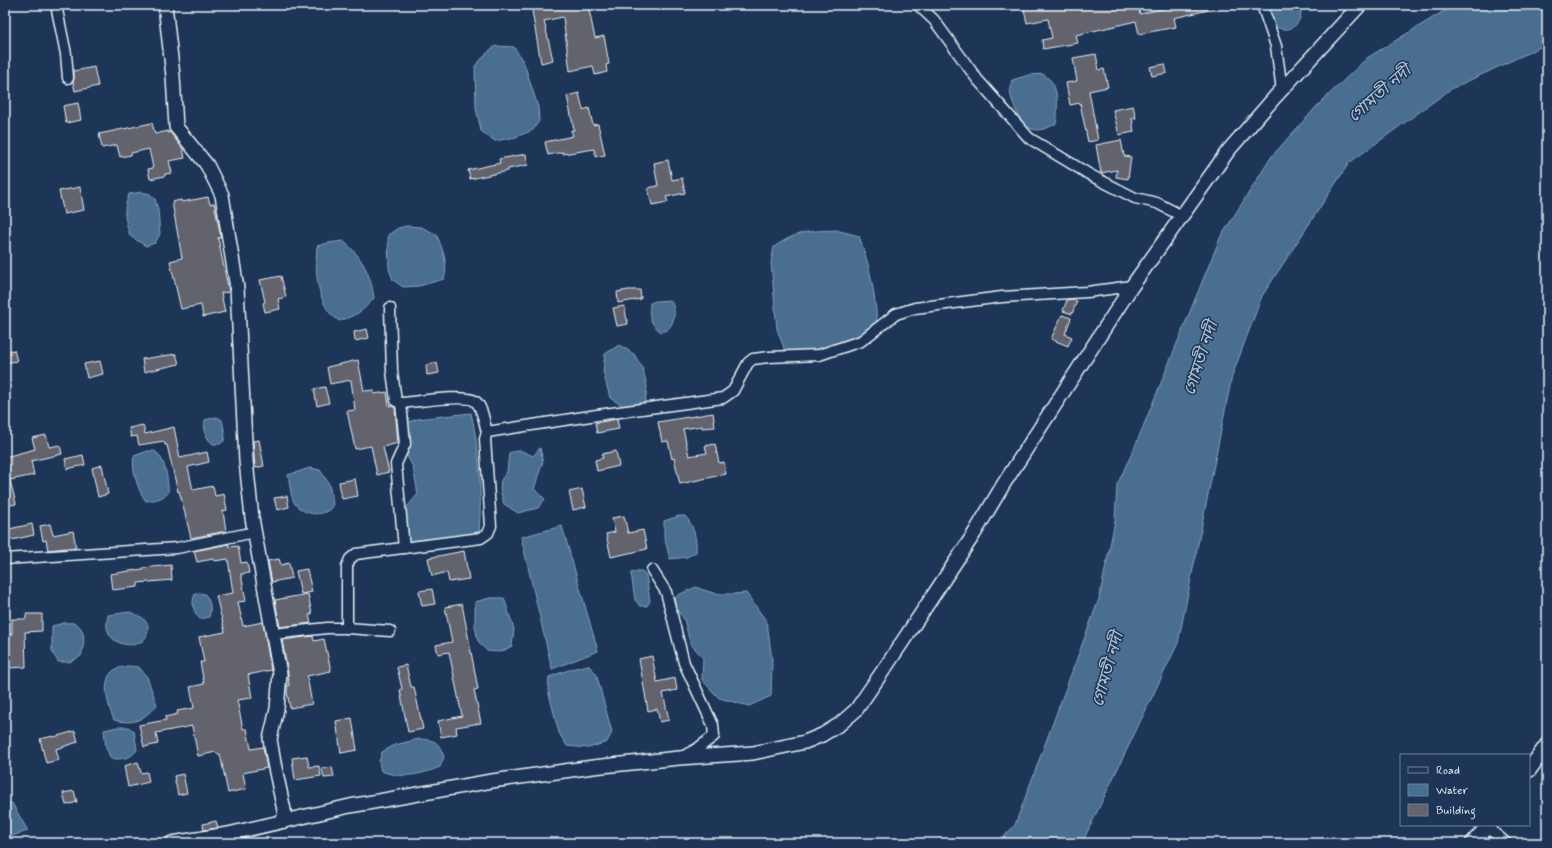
<svg xmlns="http://www.w3.org/2000/svg" width="1552" height="848" viewBox="0 0 1552 848" font-family="Mynerve,'Noto Sans Bengali',sans-serif">
	<style>
		.water { fill: #486e90; stroke: #88a2ba }
		.building { fill: #64636e; stroke: #e8f1f8 }
		.lines { fill: none; stroke-linecap: round; stroke-linejoin: round }
		.minor-casing { stroke: #e8f1f8; stroke-width: 13 }
		.tertiary-casing { stroke: #e8f1f8; stroke-width: 16 }
		.secondary-casing { stroke: #e8f1f8; stroke-width: 17 }
		.minor { stroke: #1d3557; stroke-width: 10 }
		.tertiary { stroke: #1d3557; stroke-width: 13 }
		.secondary { stroke: #1d3557; stroke-width: 14 }
		.labels { text-anchor: middle; stroke-width: 3; stroke-linejoin: round; paint-order: stroke }
		.water-label { font-size: 17px; font-style: italic; fill: #b0c3d4; stroke: #1d3557 }
	</style>
	<rect width="100%" height="100%" fill="#1d3557"/>
	<filter id="ink" filterUnits="userSpaceOnUse"><feTurbulence type="fractalNoise" baseFrequency=".025" numOctaves="2"/><feDisplacementMap in="SourceGraphic" scale="8" xChannelSelector="R" yChannelSelector="G"/><feConvolveMatrix kernelMatrix="1 2 1 2 8 2 1 2 1" color-interpolation-filters="sRGB"/></filter>
	<g filter="url(#ink)">
		<g class="water">
			<path d="M1265,5h35c4,12 -4,26 -17,24 -3,0 -7,-2 -10,-4z"/>
			<polygon points="1458,5 1547,5 1547,44 1451,89 1349,163 1262,296 1232,376 1178,643 1082,843 998,843 1015,825 1099,599 1115,521 1117,485 1134,449 1220,238 1272,156 1317,106 1367,58 1444,11"/>
			<polygon points="496,46 514,47 524,63 538,107 539,121 533,130 516,137 495,141 481,131 476,108 475,66 490,50"/>
			<path d="M1043,74c2,2 6,4 8,7 8,10 7,31 5,43 -7,3 -15,8 -24,5 -11,-3 -20,-26 -22,-37 0,-3 1,-8 2,-12l17,-5z"/>
			<path d="M142,192l8,2 5,5 3,11 2,24 -5,9 -9,3 -16,-10c-5,-18 -8,-23 -1,-42z"/>
			<path d="M407,226l14,1 15,7c6,13 13,31 8,45l-25,7 -16,1 -10,-7 -4,-11 -1,-34 10,-7z"/>
			<path d="M836,230l23,6c11,29 16,57 18,87l-27,21 -35,8 -30,-1 -8,-22 -6,-67 3,-15c23,-16 35,-16 62,-17z"/>
			<path d="M343,241c19,15 28,34 31,57 -12,14 -17,17 -35,23 -3,-3 -7,-5 -9,-8 -14,-18 -15,-46 -13,-67l11,-3z"/>
			<path d="M670,300c7,9 5,23 -3,30l-6,2c-12,-10 -12,-14 -11,-29l6,-2z"/>
			<polygon points="619,345 634,354 643,369 647,387 645,403 625,407 610,398 603,371 605,354"/>
			<path d="M471,413c9,39 11,79 8,120l-70,12 -5,-34 14,-17 -5,-27 -6,-11 -3,-32 13,-5z"/>
			<path d="M217,417l5,3 3,14 -1,7 -4,3h-7c-8,-6 -9,-14 -8,-24z"/>
			<polygon points="540,448 543,461 534,489 545,499 538,508 518,513 504,504 500,489 501,480 507,472 509,453 520,450 533,456"/>
			<path d="M148,451c4,0 6,-1 9,2 8,6 12,30 11,40 -6,6 -13,7 -22,8 -8,-10 -15,-32 -12,-45z"/>
			<path d="M310,468l10,2 9,14 4,20c-1,2 -3,6 -6,7 -10,6 -27,2 -33,-9 -4,-8 -4,-18 -6,-27z"/>
			<path d="M679,516h6c9,10 12,23 11,36l-9,5 -17,2 -6,-23v-15z"/>
			<polygon points="562,526 598,651 552,669 521,537"/>
			<polygon points="637,571 642,571 646,575 650,601 647,606 640,606 635,600 631,573"/>
			<path d="M696,587c18,8 31,8 50,6l21,29 5,38 -1,36 -22,10 -30,-8 -17,-18 1,-22 -13,-15 -6,-24 -13,-16 7,-8z"/>
			<path d="M200,593l5,1c5,7 7,15 4,23l-9,2c-7,-7 -9,-16 -5,-25z"/>
			<polygon points="490,598 504,598 514,629 512,646 501,652 487,651 478,641 475,626 475,602"/>
			<path d="M130,612l13,6 5,7c0,3 0,7 -1,10 -7,16 -35,11 -39,-4 -2,-5 -1,-11 0,-16z"/>
			<path d="M64,623c3,0 9,-1 12,1 11,5 8,23 5,32l-11,6h-12l-6,-11v-25z"/>
			<polygon points="588,665 596,673 607,714 612,732 607,742 589,748 567,746 559,733 548,690 549,677 571,669"/>
			<path d="M128,666l11,1 8,10 10,28c-15,15 -21,20 -43,15 -5,-12 -14,-38 -1,-49 3,-3 10,-4 15,-5z"/>
			<path d="M118,727h10l6,4 3,19c-7,9 -14,9 -26,9l-5,-11 -2,-18z"/>
			<path d="M419,739c17,1 19,2 25,18l-4,10c-19,8 -39,12 -59,4l-2,-9 3,-10 13,-7z"/>
			<polygon points="5,803 12,803 28,831 5,838"/>
		</g>
		<g class="building">
			<polygon points="531,5 588,5 595,38 604,36 609,64 606,65 607,72 595,75 593,66 570,71 563,17 544,21 553,60 541,63"/>
			<polygon points="1023,5 1138,5 1140,14 1177,5 1213,5 1213,9 1174,18 1176,27 1139,34 1136,21 1076,35 1078,43 1043,49 1042,40 1052,38 1048,19 1027,23"/>
			<polygon points="1096,54 1099,70 1104,69 1108,87 1089,91 1098,140 1088,142 1080,103 1070,105 1066,83 1077,81 1073,58"/>
			<polygon points="1165,64 1167,73 1152,76 1150,67"/>
			<polygon points="94,67 98,86 75,91 73,82 74,78 74,71"/>
			<polygon points="579,93 583,110 589,108 593,125 598,124 605,155 596,157 594,149 563,154 563,152 548,155 545,142 573,136 571,130 574,130 567,96"/>
			<polygon points="78,103 81,120 66,123 63,106"/>
			<polygon points="1133,106 1136,118 1132,118 1134,132 1119,135 1113,110"/>
			<polygon points="152,123 155,134 168,131 168,133 170,132 183,149 185,158 169,161 172,173 165,174 165,176 150,179 148,169 153,168 149,149 131,153 131,155 120,157 117,145 102,148 99,134"/>
			<polygon points="1121,140 1124,156 1131,157 1128,179 1116,177 1117,170 1101,173 1096,145"/>
			<polygon points="526,154 528,165 508,169 508,171 470,179 468,170 500,163 499,159"/>
			<polygon points="668,160 672,180 682,178 685,193 666,197 668,202 652,205 648,188 658,186 654,163"/>
			<polygon points="80,187 84,210 64,214 59,191"/>
			<polygon points="208,197 210,204 214,203 221,237 218,238 229,292 221,293 225,312 203,317 201,305 181,309 170,261 182,258 172,202 181,200 182,202"/>
			<polygon points="281,276 286,297 278,299 280,309 265,312 263,303 265,302 260,280"/>
			<polygon points="628,290 640,290 641,299 618,303 617,292"/>
			<polygon points="1072,299 1077,301 1072,314 1063,311 1067,300"/>
			<polygon points="624,306 628,324 617,326 613,308"/>
			<polygon points="1062,315 1071,318 1065,334 1072,337 1068,346 1051,339"/>
			<polygon points="367,329 369,338 355,341 354,332"/>
			<polygon points="14,350 17,361 5,363 5,352"/>
			<polygon points="176,354 179,364 144,372 142,359"/>
			<polygon points="358,360 364,391 374,390 374,394 387,392 389,406 392,406 395,408 398,443 383,447 389,472 377,475 371,446 355,449 347,411 355,410 351,380 330,384 327,367"/>
			<polygon points="100,361 103,374 87,378 84,364"/>
			<polygon points="437,363 439,373 427,375 426,365"/>
			<polygon points="325,387 329,403 317,406 314,389"/>
			<polygon points="713,413 715,427 702,428 702,426 683,429 689,456 707,453 705,446 715,444 719,463 724,462 726,474 680,484 674,458 672,459 668,441 662,442 658,422"/>
			<polygon points="617,419 619,429 597,433 595,423"/>
			<polygon points="143,425 145,434 174,427 180,458 207,452 209,462 188,467 193,490 213,486 215,496 224,494 227,510 223,511 226,531 191,538 182,501 179,491 178,492 167,445 165,445 164,441 139,445 137,436 131,437 129,428"/>
			<polygon points="46,435 49,447 60,445 62,454 31,461 34,475 10,480 16,504 5,506 5,457 35,449 32,438"/>
			<polygon points="259,440 264,466 255,468 253,441"/>
			<polygon points="616,451 619,466 597,471 595,460 603,458 602,454"/>
			<polygon points="83,455 85,465 67,469 65,459"/>
			<polygon points="102,465 108,494 98,497 92,468"/>
			<polygon points="355,479 358,496 342,499 339,482"/>
			<polygon points="582,489 586,507 573,510 569,492"/>
			<polygon points="287,496 289,507 277,510 274,498"/>
			<polygon points="624,516 628,533 643,530 647,549 611,557 606,534 615,532 612,518"/>
			<polygon points="32,524 34,535 12,540 12,539 5,540 5,530"/>
			<polygon points="50,524 53,535 73,531 76,547 48,550 46,540 43,541 40,526"/>
			<polygon points="229,544 229,547 238,546 241,563 247,562 249,573 241,574 246,601 238,602 243,626 263,622 271,670 248,675 252,698 237,700 243,729 247,729 251,749 263,747 267,768 243,773 246,789 228,793 220,754 217,754 216,752 198,756 192,726 156,733 158,744 144,747 139,725 166,720 165,717 178,714 177,711 194,708 190,687 204,684 200,662 204,662 199,637 225,632 216,596 233,593 228,559 214,561 213,559 197,562 194,551"/>
			<polygon points="464,551 469,579 449,582 447,572 432,576 428,558"/>
			<polygon points="279,559 281,565 289,563 292,578 272,582 268,561"/>
			<polygon points="171,565 172,580 138,583 138,587 112,590 110,574 143,569 143,568"/>
			<polygon points="307,569 312,592 301,594 296,571"/>
			<polygon points="432,589 435,604 422,606 419,591"/>
			<polygon points="308,594 312,614 309,615 311,623 280,627 275,600"/>
			<polygon points="462,604 478,689 474,690 481,723 456,727 457,734 441,737 438,721 462,716 449,652 438,654 436,645 452,642 445,607"/>
			<polygon points="26,614 42,614 42,631 25,632 26,667 9,668 8,651 5,651 5,634 12,634 12,619 26,619"/>
			<polygon points="313,636 314,641 324,639 331,671 307,676 312,704 290,708 287,692 287,686 289,686 288,673 282,640"/>
			<polygon points="652,656 657,682 675,678 677,690 663,693 669,720 660,722 657,709 648,711 639,659"/>
			<polygon points="406,665 411,687 414,687 423,729 408,732 400,690 402,689 397,667"/>
			<polygon points="352,718 357,750 341,753 336,721"/>
			<polygon points="75,731 78,742 56,749 59,760 46,763 40,739 53,736 54,737"/>
			<polygon points="307,756 309,767 319,766 321,776 295,780 292,758"/>
			<polygon points="138,762 141,773 147,772 149,782 128,787 124,766"/>
			<polygon points="332,767 334,777 324,778 322,769"/>
			<polygon points="183,774 187,793 178,795 174,776"/>
			<polygon points="74,791 77,802 66,805 63,793"/>
			<polygon points="216,821 218,828 204,830 203,824"/>
		</g>
		<g class="lines">
			<g class="minor-casing">
				<g id="minor">
					<polyline points="56,5 66,54 68,78"/>
					<polyline points="918,5 934,20 977,79 1029,138 1092,176 1135,198 1157,203 1182,216"/>
					<polyline points="1262,5 1276,46 1282,90"/>
					<path d="M390,308l2,63 4,30 5,2c14,-1 65,-9 74,-2 8,6 9,22 12,31"/>
					<polyline points="401,403 405,444 396,464 404,548"/>
					<polyline points="5,559 177,548 255,532"/>
					<polyline points="652,570 666,592 684,663 713,725 714,736 697,749 682,757"/>
					<polyline points="347,628 347,566 350,559 356,554 481,538 488,533 491,526 485,439 487,432 597,415 723,398 733,391 748,363 753,359 769,357 819,355 861,341 896,314 915,308 1002,297 1087,292 1132,286"/>
					<polyline points="273,634 327,628 347,628 390,631"/>
					<polyline points="1487,827 1506,843"/>
				</g>
			</g>
			<g class="tertiary-casing">
				<g id="tertiary">
					<polyline points="165,5 173,76 176,127 207,165 222,195 237,288 246,461 252,518 280,674 277,709 270,739 274,763 284,810 284,821"/>
					<polyline points="172,843 228,834 350,806 492,781 593,767 679,758 753,753 805,742 822,735 840,724 856,710 887,665 974,534 1003,485 1132,286 1228,151 1275,97 1360,5"/>
				</g>
			</g>
			<g class="secondary-casing">
				<g id="secondary">
					<polyline points="1529,770 1547,745"/>
					<polyline points="1473,843 1489,825"/>
				</g>
			</g>
			<use href="#minor" class="minor"/>
			<use href="#tertiary" class="tertiary"/>
			<use href="#secondary" class="secondary"/>
		</g>
	</g>
	<g class="labels">
		<g class="water-label">
			<text transform="translate(1379 93) rotate(-41)" y="6">গোমতী নদী</text>
			<text transform="translate(1200 358) rotate(-72)" y="6">গোমতী নদী</text>
			<text transform="translate(1107 669) rotate(-74)" y="6">গোমতী নদী</text>
		</g>
	</g>
	<rect width="1552" height="848" fill="none" stroke="#1d3557" stroke-width="20"/>
	<rect x="10" y="10" width="1532" height="828" fill="none" stroke="#e8f1f8" stroke-width="1.5" filter="url(#ink)"/>
	<rect x="1400" y="754" width="130" height="72" fill="#1d3557" stroke="#6e8097"/>
	<rect x="1408" y="767" width="20" height="6" fill="#1d3557" stroke="#6e8097"/>
	<text x="1436" y="774" font-size="12" fill="#e8f1f8">Road</text>
	<rect x="1408" y="784" width="20" height="12" fill="#486e90" stroke="#6e8097"/>
	<text x="1436" y="794" font-size="12" fill="#e8f1f8">Water</text>
	<rect x="1408" y="804" width="20" height="12" fill="#64636e" stroke="#6e8097"/>
	<text x="1436" y="814" font-size="12" fill="#e8f1f8">Building</text>
</svg>
